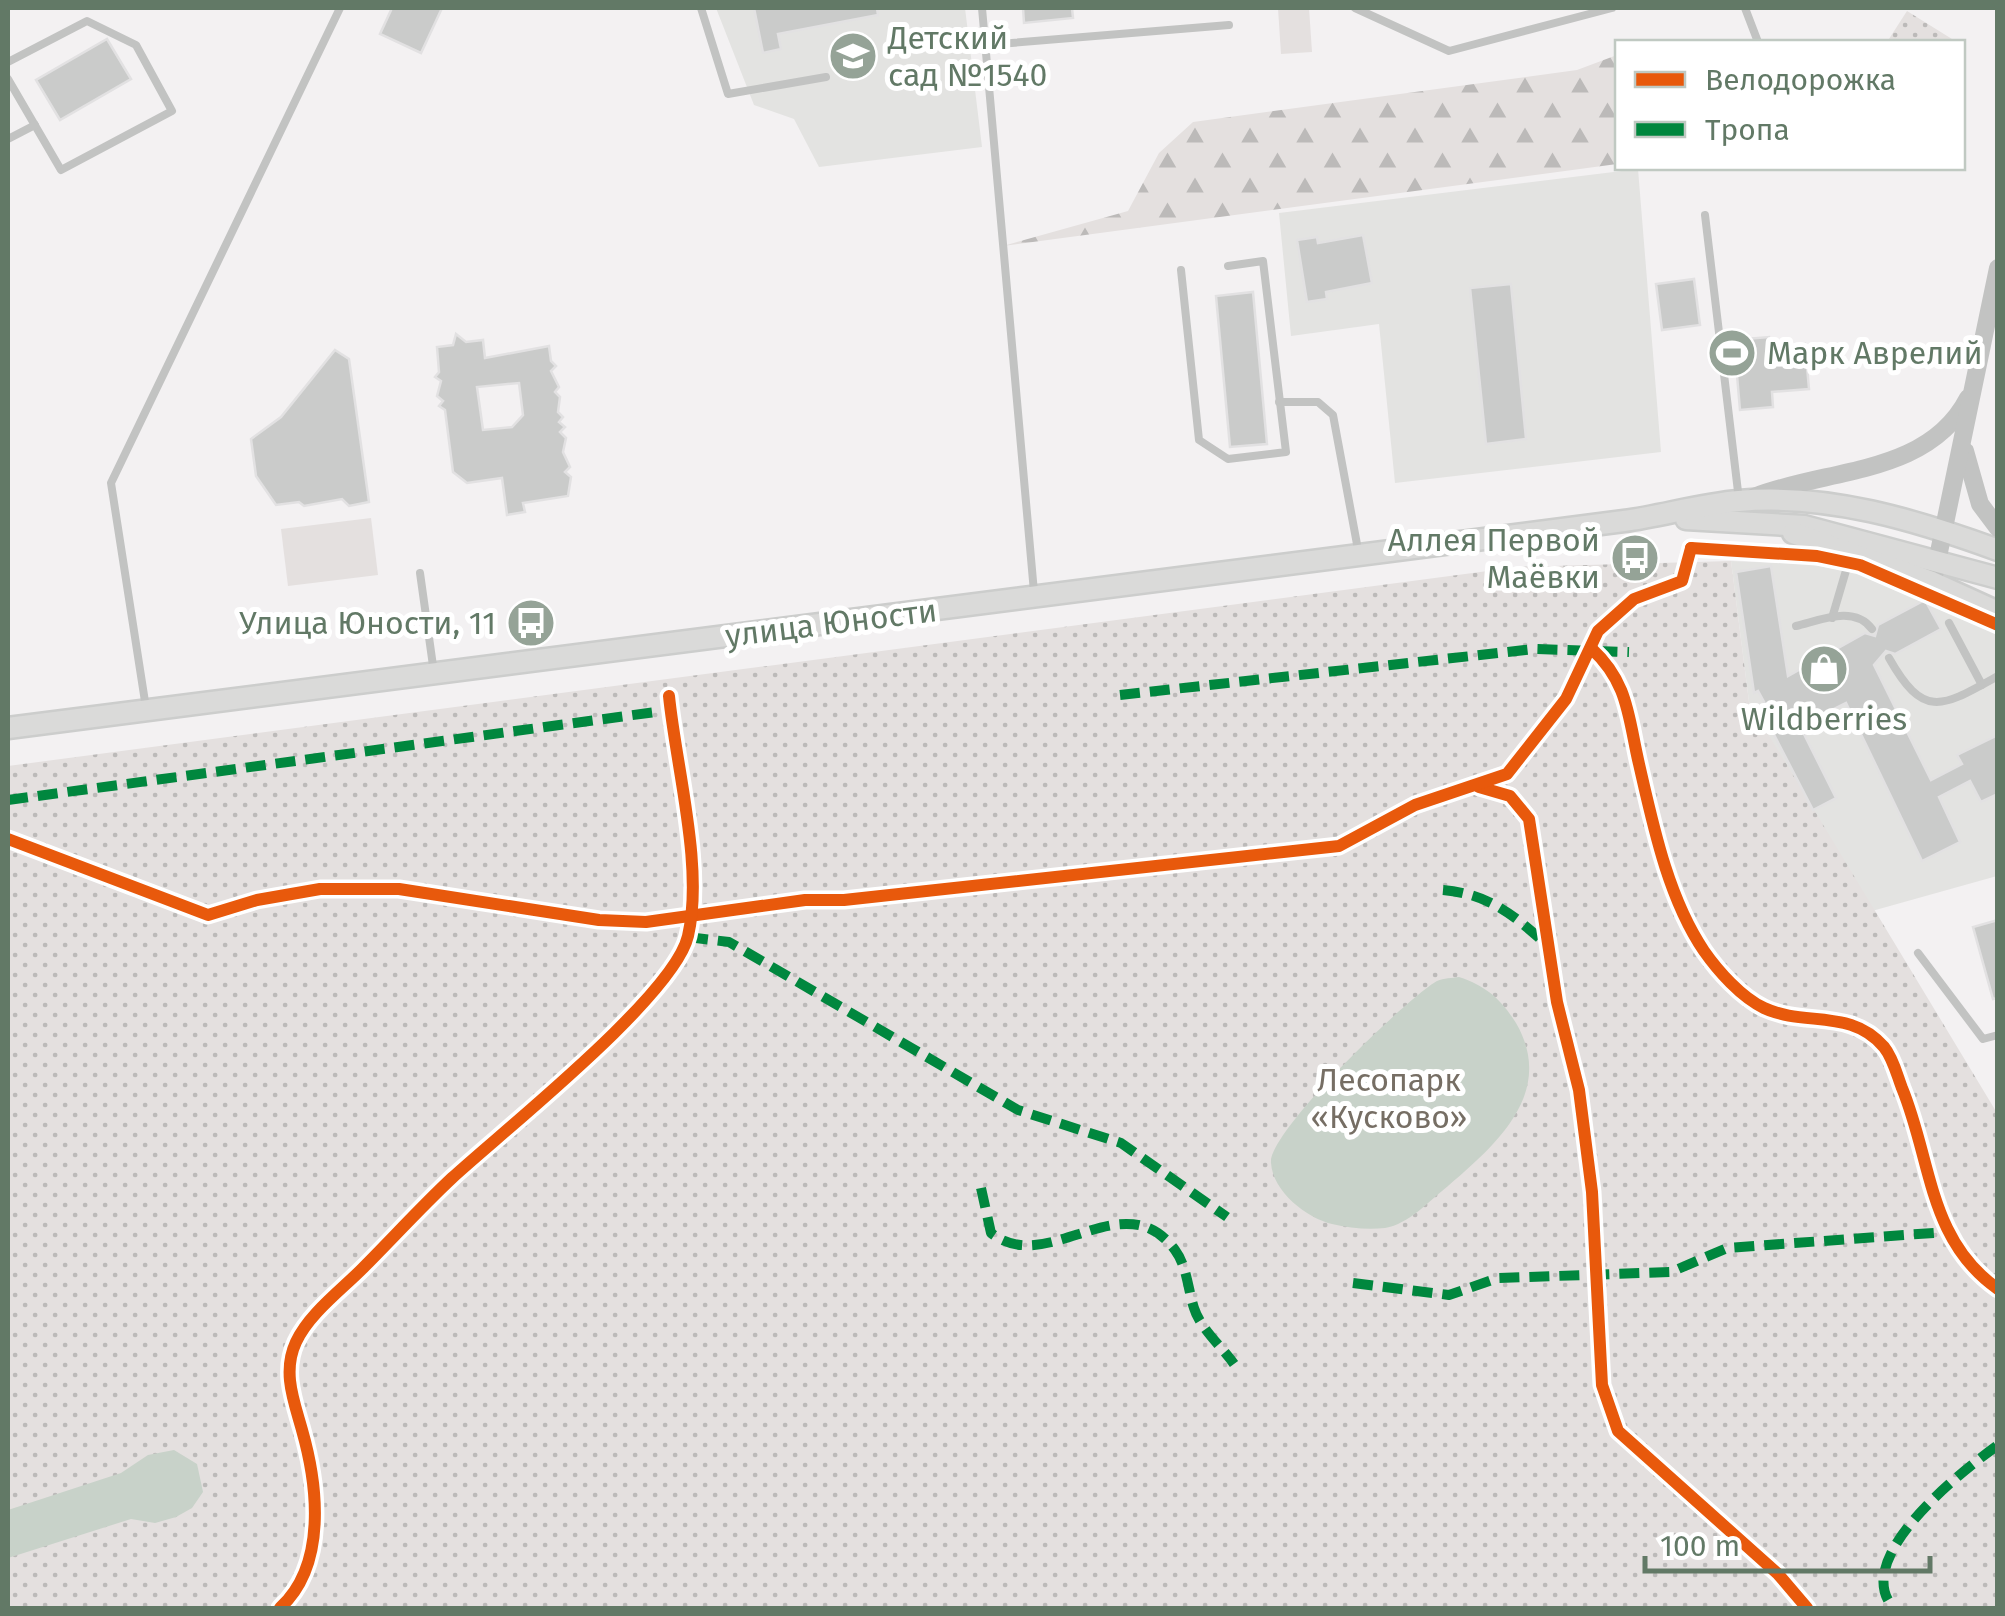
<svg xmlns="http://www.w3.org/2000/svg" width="2005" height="1616" viewBox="0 0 2005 1616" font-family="'Fira Sans',sans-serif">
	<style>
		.built { fill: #e3e3e1 }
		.forest { fill: url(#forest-firs) }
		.park { fill: url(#park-dots) }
		.pitch { fill: #e4e0df }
		.water { fill: #c8d2c9 }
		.building { fill: #cacbca; stroke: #e2e1e2; stroke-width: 2.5; fill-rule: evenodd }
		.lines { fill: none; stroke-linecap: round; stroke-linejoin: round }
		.secondary-casing { stroke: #cccdcc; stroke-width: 25 }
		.service { stroke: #c2c3c2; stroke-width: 8 }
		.tertiary { stroke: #c2c3c2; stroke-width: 18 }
		.secondary { stroke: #dadad9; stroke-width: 20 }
		.quiet { stroke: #00873e; stroke-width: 10; stroke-dasharray: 20 10; stroke-linecap: butt }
		.cycleway-casing { stroke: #fff; stroke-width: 19 }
		.cycleway { stroke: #e8590c; stroke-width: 12 }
		.labels { text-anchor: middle; stroke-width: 10; stroke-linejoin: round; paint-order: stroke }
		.poi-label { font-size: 32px; fill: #627966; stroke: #fff; text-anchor: start }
		.street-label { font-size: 32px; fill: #627966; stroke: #fff }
		.park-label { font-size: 32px; fill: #766e64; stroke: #fff }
	</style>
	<defs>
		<pattern id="forest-firs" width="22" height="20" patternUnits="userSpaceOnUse" patternTransform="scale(2.5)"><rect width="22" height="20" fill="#e4e0df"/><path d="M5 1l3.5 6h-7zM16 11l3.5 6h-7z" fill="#bcbab9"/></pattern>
		<pattern id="park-dots" width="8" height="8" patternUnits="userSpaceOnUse" patternTransform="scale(2.5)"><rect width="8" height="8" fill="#e4e0df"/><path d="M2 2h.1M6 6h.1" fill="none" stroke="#bcbab9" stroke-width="1.8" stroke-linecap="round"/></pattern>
	</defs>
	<rect width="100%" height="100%" fill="#f3f1f2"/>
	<g class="built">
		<polygon points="716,8 965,8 982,147 819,167 794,119 754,105"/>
		<polygon points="1638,169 1661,452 1395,483 1379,324 1291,336 1279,213"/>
		<polygon points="1731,561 1808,564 1857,573 1997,633 1997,876 1872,911 1749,702"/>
	</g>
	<polygon class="forest" points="1617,55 1617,164 1003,246 1128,211 1159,153 1193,122 1577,70"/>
	<g class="park">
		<polygon points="1907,11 1952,39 1950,42 1887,42"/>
		<polygon points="1731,561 1749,702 1997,1113 1997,1608 8,1608 8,766 1518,567"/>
	</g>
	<g class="pitch">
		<polygon points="1278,8 1309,8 1312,52 1281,54"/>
		<polygon points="371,518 378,575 288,586 281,529"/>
	</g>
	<g class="water">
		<path d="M1459,977c27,9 42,22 57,46 40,69 -19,121 -68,163 -19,15 -39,38 -63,42 -17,2 -36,0 -53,-4 -25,-6 -59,-32 -61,-61 -3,-31 136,-165 166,-182 7,-3 15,-3 22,-4z"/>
		<polygon points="174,1450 197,1464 203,1492 192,1508 176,1517 155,1523 131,1519 8,1558 8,1510 121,1473 148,1455"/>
	</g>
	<g class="building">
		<polygon points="392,8 442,8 421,53 380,34"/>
		<polygon points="754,8 877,8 878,15 778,34 781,49 763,53"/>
		<polygon points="1023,8 1072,8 1073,18 1024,23"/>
		<polygon points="107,39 131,79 60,120 36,80"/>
		<polygon points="1363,235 1372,283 1326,292 1327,299 1307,302 1297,240 1317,237 1318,243"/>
		<polygon points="1694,279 1700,325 1662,330 1656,284"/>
		<polygon points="1511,284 1526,439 1486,444 1470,288"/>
		<polygon points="1253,292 1267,444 1230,447 1216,296"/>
		<path d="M456,334l10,8 17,-2 2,18 64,-12 2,15 5,5 -5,5 8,16 -4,5 5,5 -2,15 5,5 -4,5 6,5 -5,5 6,6 -3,14 7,15 -5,5 6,5 -3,19 -45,7 2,9 -18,3 -5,-37 -35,5 -14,-11 -8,-62 -6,-4 4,-5 -6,-5 4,-15 -6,-4 4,-5 -2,-25 16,-2zM519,383l4,32 -11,12 -29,3 -6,-43z"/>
		<polygon points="1769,337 1770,348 1805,344 1809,389 1772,392 1773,407 1740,410 1734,340"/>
		<polygon points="335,350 349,359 369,502 349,506 342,499 304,506 299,502 276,505 256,476 251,439 281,417"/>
		<polygon points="1771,566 1788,676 1865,633 1875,636 1878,625 1925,600 1941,629 1895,654 1886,651 1874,665 1931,780 1962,764 1957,755 1998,735 1998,794 1981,802 1970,781 1939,797 1960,842 1922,861 1846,703 1800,726 1836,798 1813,810 1769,725 1775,722 1758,691 1754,693 1736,572"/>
		<polygon points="1998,920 1998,998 1993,999 1973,927"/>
	</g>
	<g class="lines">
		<g class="secondary-casing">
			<g id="secondary">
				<polyline points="1686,519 1804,526 1998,578"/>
				<polyline points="1793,533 1932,582 1998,612"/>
				<path d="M8,728l1616,-207c38,-5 76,-17 115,-20 88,-8 177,19 259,49"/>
			</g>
		</g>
		<g class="service">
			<polyline points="701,8 728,94 826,77"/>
			<polyline points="982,8 1034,592"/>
			<polyline points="1355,8 1449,51 1612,8"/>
			<polyline points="1745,8 1758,42"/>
			<polyline points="987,45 1229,25"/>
			<polyline points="8,62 87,21 136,45 172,111 61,170 8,79"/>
			<polyline points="8,139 35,125"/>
			<polyline points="1705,215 1739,500"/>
			<polyline points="1181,270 1199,440 1228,459 1286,452 1263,261 1228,266"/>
			<polyline points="1279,402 1318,402 1333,415 1359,555"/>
			<polyline points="420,573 434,673"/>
			<polyline points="1832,618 1850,557"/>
			<polyline points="1949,623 1982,685"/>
			<path d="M1796,626c25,-6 58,-21 76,3"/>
			<path d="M1889,658c35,62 53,49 109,18"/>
			<polyline points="146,708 111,483 340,8"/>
			<polyline points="1918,953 1983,1039 1998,1035"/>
		</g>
		<g class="tertiary">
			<polyline points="1965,451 1980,504 1998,528"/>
			<path d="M1754,497c72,-29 174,-21 214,-99"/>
			<polyline points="1934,576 1998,268"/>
		</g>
		<use href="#secondary" class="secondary"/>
		<g class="quiet">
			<polyline points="1120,695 1534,649 1629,652"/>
			<polyline points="8,800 670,710"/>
			<path d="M1443,890c46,4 71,25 104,55"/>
			<polyline points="688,937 729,942 1018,1110 1121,1143 1227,1217"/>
			<path d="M981,1188l10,45c57,45 132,-53 184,17 12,16 13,40 19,58 6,20 28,39 40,56"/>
			<polyline points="1353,1283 1449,1295 1498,1278 1671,1272 1727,1248 1946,1232"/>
			<path d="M1888,1600c-27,-50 74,-129 110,-155"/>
		</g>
		<g class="cycleway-casing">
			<g id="cycleway">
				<polyline points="1691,548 1817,556 1860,565 1998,625"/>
				<path d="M1591,648c38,35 37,69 48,116 14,61 29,134 65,187 14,20 37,46 60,57 41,19 87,0 120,39 9,11 13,28 18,41 30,73 26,152 96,201"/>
				<polyline points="1479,787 1510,796 1529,819 1557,1002 1579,1090 1592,1192 1602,1385 1618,1431 1778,1574 1807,1608"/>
				<polyline points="8,839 208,915 257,900 320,889 399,889 599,920 646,922 805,900 844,900 1339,846 1415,805 1507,774 1566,699 1598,631 1634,599 1682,581 1691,548"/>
				<path d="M280,1608c47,-43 38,-122 22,-178 -8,-29 -20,-58 -6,-88 13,-28 44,-51 66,-73 30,-30 59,-62 90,-91 51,-47 222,-182 236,-242 16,-69 -12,-169 -19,-240"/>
			</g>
		</g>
		<use href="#cycleway" class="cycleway"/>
	</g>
	<defs>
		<g id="school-disc" transform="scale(2.5)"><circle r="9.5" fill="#95a397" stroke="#fff"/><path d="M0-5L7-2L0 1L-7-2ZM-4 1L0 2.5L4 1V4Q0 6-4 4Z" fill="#fff"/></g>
		<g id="stadium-disc" transform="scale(2.5)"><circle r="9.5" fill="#95a397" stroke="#fff"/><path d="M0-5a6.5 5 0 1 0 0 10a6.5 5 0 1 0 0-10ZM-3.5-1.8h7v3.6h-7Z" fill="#fff"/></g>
		<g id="bus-disc" transform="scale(2.5)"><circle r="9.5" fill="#95a397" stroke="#fff"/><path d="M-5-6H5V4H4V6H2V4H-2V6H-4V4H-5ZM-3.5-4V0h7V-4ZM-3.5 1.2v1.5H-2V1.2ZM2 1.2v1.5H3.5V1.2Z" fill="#fff"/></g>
		<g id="shop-disc" transform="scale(2.5)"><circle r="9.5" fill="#95a397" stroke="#fff"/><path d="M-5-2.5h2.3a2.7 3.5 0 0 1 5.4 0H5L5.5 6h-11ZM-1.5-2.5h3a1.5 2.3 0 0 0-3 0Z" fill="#fff"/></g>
	</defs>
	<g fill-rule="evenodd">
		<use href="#school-disc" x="853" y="56"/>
		<use href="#stadium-disc" x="1732" y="353"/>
		<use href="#bus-disc" x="1635" y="558"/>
		<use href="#bus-disc" x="531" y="623"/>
		<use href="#shop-disc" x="1824" y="669"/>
	</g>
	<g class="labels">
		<g class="poi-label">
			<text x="888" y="49">Детский<tspan x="888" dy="37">сад №1540</tspan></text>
			<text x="1767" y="364">Марк Аврелий</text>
			<text x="1600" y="551" text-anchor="end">Аллея Первой<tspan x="1600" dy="37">Маёвки</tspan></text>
			<text x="496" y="634" text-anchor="end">Улица Юности, 11</text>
			<text x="1824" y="730" text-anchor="middle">Wildberries</text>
		</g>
		<g class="street-label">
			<text transform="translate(831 623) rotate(-7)" y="11">улица Юности</text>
		</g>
		<g class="park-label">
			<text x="1389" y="1091">Лесопарк<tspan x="1389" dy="37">«Кусково»</tspan></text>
		</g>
	</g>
	<rect width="2005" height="1616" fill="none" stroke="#627966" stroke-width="20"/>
	<rect x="1615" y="40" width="350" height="130" fill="#ffffff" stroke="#c0c9c2" stroke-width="2.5"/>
	<rect x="1635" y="72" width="50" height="15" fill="#e8590c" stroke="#c0c9c2" stroke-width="2.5"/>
	<text x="1705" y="90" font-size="30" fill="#627966">Велодорожка</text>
	<rect x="1635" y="122" width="50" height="15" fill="#00873e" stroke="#c0c9c2" stroke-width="2.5"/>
	<text x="1705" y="140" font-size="30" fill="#627966">Тропа</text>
	<path d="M1645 1556v15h285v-15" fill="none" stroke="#627966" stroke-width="5"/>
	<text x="1660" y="1556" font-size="30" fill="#627966" stroke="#ffffff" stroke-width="8" paint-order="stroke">100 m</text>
</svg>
